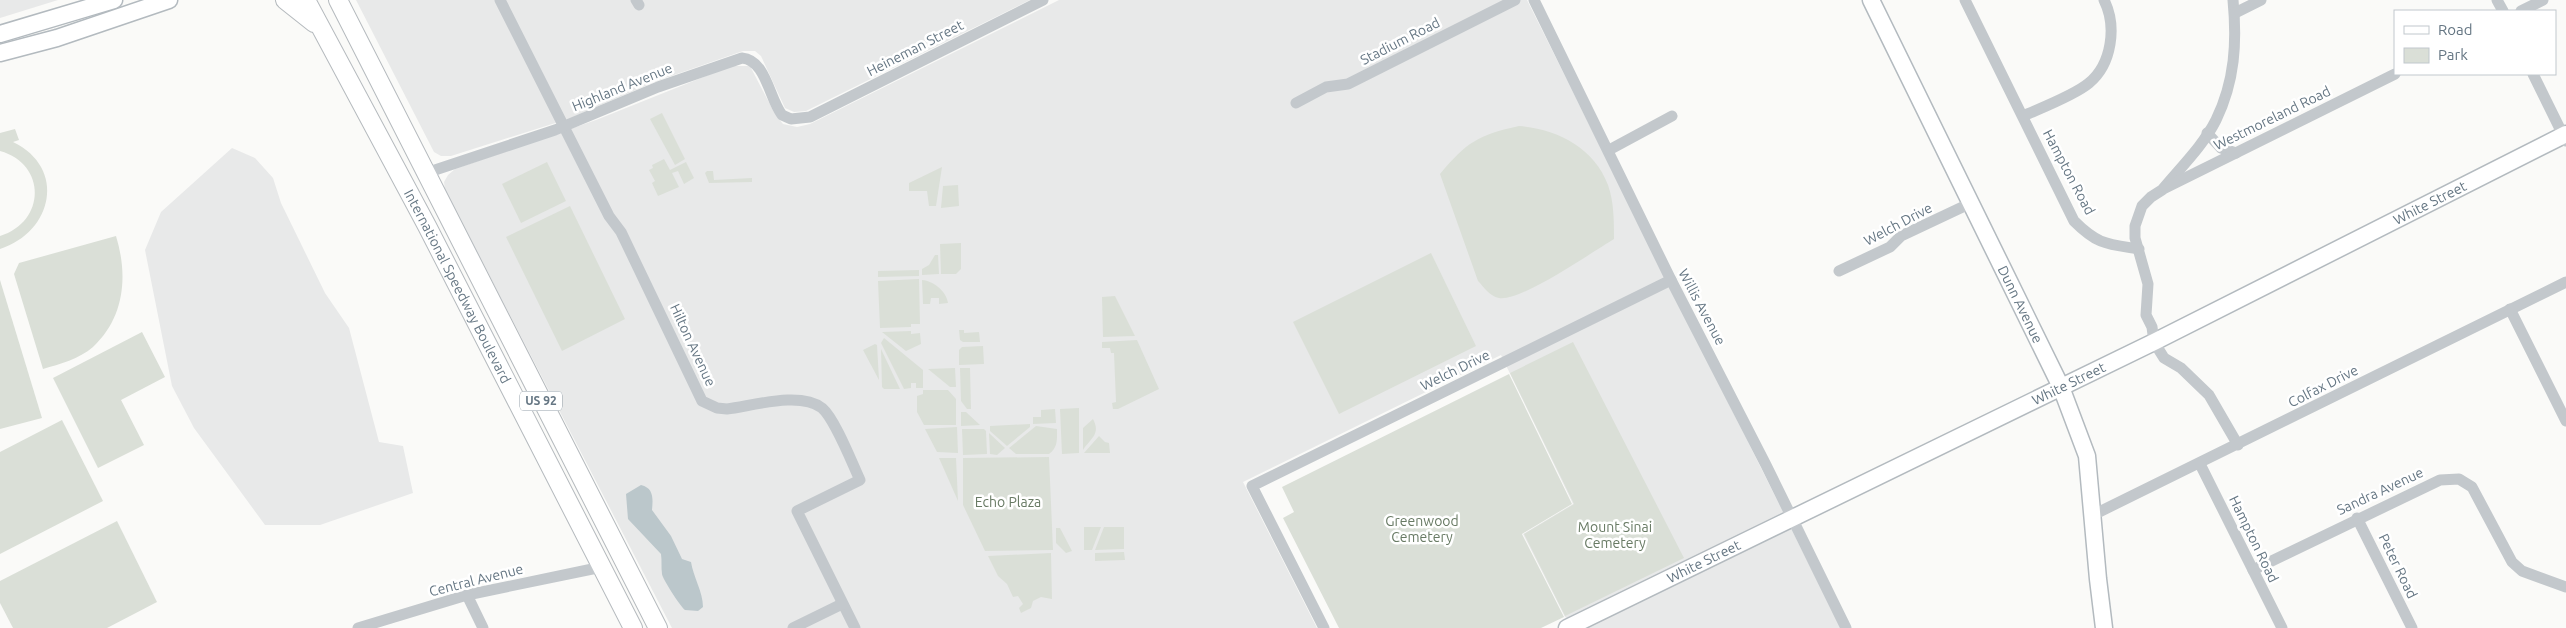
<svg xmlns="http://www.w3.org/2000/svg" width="2566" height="628" viewBox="0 0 2566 628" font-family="Ubuntu,sans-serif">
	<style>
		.built { fill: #e8e9e9 }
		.green { fill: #dadfd7 }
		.water { fill: #bbc7cb }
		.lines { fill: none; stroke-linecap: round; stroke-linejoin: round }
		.secondary-casing { stroke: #b3babf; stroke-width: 19 }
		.primary-casing { stroke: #b5babe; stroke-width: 20 }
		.street { stroke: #c3c8cc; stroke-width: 11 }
		.secondary { stroke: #fff; stroke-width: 16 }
		.primary { stroke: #fff; stroke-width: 18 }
		.labels { text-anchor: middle; stroke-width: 5; stroke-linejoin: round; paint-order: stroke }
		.shield { fill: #fff; stroke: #939fa8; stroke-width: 1 }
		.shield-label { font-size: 12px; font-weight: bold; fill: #657683 }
		.street-label { font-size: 14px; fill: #657683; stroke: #fff }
		.park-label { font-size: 14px; fill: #687a64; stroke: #fff }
	</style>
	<rect width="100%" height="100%" fill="#fafaf8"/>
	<g class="built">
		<polygon points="0,0 58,0 0,18"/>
		<polygon points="356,0 1030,0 806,111 794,112 785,108 761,56 755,51 743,51 657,81 568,119 451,156 441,156 434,152"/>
		<polygon points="1059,0 1527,0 1841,628 1585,628 1565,617 1523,534 1573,504 1501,355 1243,482 1317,628 672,628 445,190 444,182 448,175 455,169 596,120 731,66 750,66 775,114 783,124 797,127 810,124"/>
		<polygon points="232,148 255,158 273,178 281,203 325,293 349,328 379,442 403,446 413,493 320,525 265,525 194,428 172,386 145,250 161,212"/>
	</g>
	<g class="green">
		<polygon points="662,113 685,159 675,165 650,119"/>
		<path d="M1519,126c37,3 75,21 89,59 6,17 6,36 6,54 -22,13 -93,63 -115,59 -10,-2 -15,-11 -21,-17l-38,-107c27,-32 38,-39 79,-48z"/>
		<path d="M15,129l4,11 -6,2c54,26 40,90 -13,107v-13c46,-14 47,-72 0,-85v-18z"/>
		<polygon points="664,159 670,170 686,162 694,178 684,184 678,171 672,173 679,187 658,196 652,183 655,181 649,170 653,168 652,165"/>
		<polygon points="547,162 566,201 521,223 502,184"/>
		<polygon points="942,167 936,206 929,206 927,191 909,191 909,183"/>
		<polygon points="707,171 713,171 714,180 752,178 752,182 709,183 705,173"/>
		<polygon points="958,185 959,206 941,208 943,186"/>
		<polygon points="570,206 625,319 562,351 506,237"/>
		<path d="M116,236c12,39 9,81 -23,111 -14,12 -33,17 -50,22l-29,-95 5,-11z"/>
		<polygon points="961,243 961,269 956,274 941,274 940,244"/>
		<polygon points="1431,253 1476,346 1339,414 1293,322"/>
		<polygon points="935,255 938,255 939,274 922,275 922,269 929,265"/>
		<polygon points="919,270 919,276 878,277 878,271"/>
		<polygon points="919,279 920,324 911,324 911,327 880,328 878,281"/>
		<polygon points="0,280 42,418 0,429"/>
		<path d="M922,280c12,1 25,12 26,23l-9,1v-6h-8l-1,6h-7z"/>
		<polygon points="1115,296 1135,336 1103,337 1102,297"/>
		<polygon points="959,330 964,330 964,333 979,332 980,342 963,342 960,340"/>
		<polygon points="911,331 911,334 920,333 921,344 906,351 882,332"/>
		<polygon points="142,332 165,377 121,400 144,445 98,468 53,378"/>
		<polygon points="884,338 923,370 923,388 916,388 916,383 911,383 911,388 904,389 881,343"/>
		<polygon points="1137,340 1159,389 1118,409 1113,409 1112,403 1116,402 1114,353 1111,353 1110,348 1102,348 1102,342"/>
		<polygon points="1573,342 1684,558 1565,616 1524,534 1574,504 1510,373"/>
		<polygon points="875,344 877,345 879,380 863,350"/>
		<polygon points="983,346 984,364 959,365 959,350 962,347"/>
		<polygon points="881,349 900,389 884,389 882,387"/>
		<polygon points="955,368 956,387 950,387 928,369"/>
		<polygon points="960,368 970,368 971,409 967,409 961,401"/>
		<polygon points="1509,374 1572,504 1522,534 1564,617 1541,628 1339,628 1283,518 1294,512 1282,487"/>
		<polygon points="923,390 948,390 956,399 956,425 924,425 917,412 917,396 923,394"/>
		<polygon points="1079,408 1079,453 1062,454 1060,409"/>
		<polygon points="1055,409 1056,423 1033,424 1033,417 1041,417 1041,410"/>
		<polygon points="961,412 966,412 980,425 961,426"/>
		<path d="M1093,419c8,15 -2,19 -10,31v-22z"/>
		<polygon points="62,420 103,501 0,554 0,452"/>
		<polygon points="1030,424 1030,427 1007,446 990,431 990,426"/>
		<path d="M1036,426l21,3c0,11 1,18 -8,25h-33l-7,-6z"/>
		<polygon points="957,427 958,453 937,452 925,429"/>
		<polygon points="962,429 984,429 986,431 987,454 963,455"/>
		<polygon points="989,433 1005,448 997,455 990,454"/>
		<polygon points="1099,436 1105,442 1109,443 1110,453 1084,453"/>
		<polygon points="1049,457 1053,550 985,551 963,505 963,458"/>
		<polygon points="939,458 956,458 958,501"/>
		<polygon points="117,521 157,602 107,628 13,628 0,603 0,581"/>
		<polygon points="1084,527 1101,527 1092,550 1084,550"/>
		<polygon points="1104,527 1124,527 1124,549 1095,550"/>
		<polygon points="1056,528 1060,528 1072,551 1066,553 1056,543"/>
		<polygon points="1124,552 1125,560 1095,561 1095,553"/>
		<polygon points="1051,553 1052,599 1041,597 1033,601 1031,608 1021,613 1019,608 1023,604 1018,596 1013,597 1007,584 998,576 988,556"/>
	</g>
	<path class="water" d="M641,485c13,3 12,14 11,25l19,26 11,23 9,3c2,14 12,30 12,45l-5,4 -13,-1c-5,-4 -23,-32 -23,-36 -1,-7 0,-13 -1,-20l-33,-35 -2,-25z"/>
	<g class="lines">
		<g class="secondary-casing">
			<g id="secondary">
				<path id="s1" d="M1871,0l190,387 26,69 11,123 6,49"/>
				<polyline points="0,34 114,0"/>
				<polyline points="0,53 57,38 169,0"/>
				<path id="s2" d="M1567,628l587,-286 412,-208"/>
			</g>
		</g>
		<g class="primary-casing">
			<g id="primary">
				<polyline points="285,0 314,23"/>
				<path id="s3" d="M306,0l121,226 206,402"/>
				<polyline points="338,0 658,628"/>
			</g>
		</g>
		<g class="street">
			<path d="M500,0l109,216 12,16 81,169 15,7 10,1c25,-3 73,-18 95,-1 13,11 30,55 38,72l-63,31 58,117"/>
			<polyline points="636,0 639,5"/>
			<polyline points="1534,0 1671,280 1766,465 1846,628"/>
			<path d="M1965,0l109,221c24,24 33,23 65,28"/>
			<path d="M2233,0c4,42 2,81 -17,120 -13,26 -36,48 -54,70l-11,7 -9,9 -7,20v12l13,46 -2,31 6,12 2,15 10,16 17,10 28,27 29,50"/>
			<polyline points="2497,0 2503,11"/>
			<polyline points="2521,11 2543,0"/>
			<polyline points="2235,13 2261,0"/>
			<polyline points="2533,74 2566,141"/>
			<polyline points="1296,103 1326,87 1348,84 1515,0"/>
			<path d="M2023,116c18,-8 52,-21 66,-33 23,-19 28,-57 15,-83"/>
			<polyline points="2207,133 2221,148 2236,153"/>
			<polyline points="1609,150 1672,116"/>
			<path d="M426,173l129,-43 103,-43 84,-29c24,2 27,40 40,57l9,4 19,-2 233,-117"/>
			<polyline points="2165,188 2395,74"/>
			<polyline points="1839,271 1890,247 1901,236 1971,203"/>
			<polyline points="2510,309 2566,421"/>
			<polyline points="2200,464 2282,628"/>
			<polyline points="2093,515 2566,282"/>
			<polyline points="2357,518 2412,628"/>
			<polyline points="2253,570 2440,480 2459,479 2472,487 2512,562 2522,571 2566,587"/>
			<polyline points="467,595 483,628"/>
			<polyline points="358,628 467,595 602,567"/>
			<polyline points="793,628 842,604"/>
			<polyline points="1324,628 1252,486 1671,280"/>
		</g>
		<use href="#secondary" class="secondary"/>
		<use href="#primary" class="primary"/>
	</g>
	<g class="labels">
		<rect class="shield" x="520" y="391.5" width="42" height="19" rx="4"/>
		<g class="shield-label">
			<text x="541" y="405">US 92</text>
		</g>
		<g class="street-label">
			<text transform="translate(1400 41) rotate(-27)" y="5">Stadium Road</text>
			<text transform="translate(915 48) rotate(-27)" y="5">Heineman Street</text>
			<text transform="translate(622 87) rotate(-22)" y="5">Highland Avenue</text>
			<text transform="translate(2272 118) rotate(-26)" y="5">Westmoreland Road</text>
			<text transform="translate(2069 172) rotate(62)" y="5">Hampton Road</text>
			<text dy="5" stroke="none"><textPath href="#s2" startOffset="962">White Street</textPath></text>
			<text transform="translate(1898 224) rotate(-28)" y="5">Welch Drive</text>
			<text dy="5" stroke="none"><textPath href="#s3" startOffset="324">International Speedway Boulevard</textPath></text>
			<text dy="5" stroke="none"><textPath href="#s1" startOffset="339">Dunn Avenue</textPath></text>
			<text transform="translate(1702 307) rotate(62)" y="5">Willis Avenue</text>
			<text transform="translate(693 345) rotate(65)" y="5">Hilton Avenue</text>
			<text transform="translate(1455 370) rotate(-26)" y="5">Welch Drive</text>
			<text dy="5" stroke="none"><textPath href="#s2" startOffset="558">White Street</textPath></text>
			<text transform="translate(2323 386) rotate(-27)" y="5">Colfax Drive</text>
			<text transform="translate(2380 491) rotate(-25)" y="5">Sandra Avenue</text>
			<text transform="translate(2254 539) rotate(64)" y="5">Hampton Road</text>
			<text dy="5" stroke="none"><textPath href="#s2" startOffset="152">White Street</textPath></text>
			<text transform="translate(2398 566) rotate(64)" y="5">Peter Road</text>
			<text transform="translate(476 580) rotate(-14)" y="5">Central Avenue</text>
		</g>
		<g class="park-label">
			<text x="1008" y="507">Echo Plaza</text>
			<text x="1422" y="526">Greenwood<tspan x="1422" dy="16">Cemetery</tspan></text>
			<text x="1615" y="532">Mount Sinai<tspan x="1615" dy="16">Cemetery</tspan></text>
		</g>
	</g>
	<rect x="2394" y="10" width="162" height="65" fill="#ffffff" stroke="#c1c8cd"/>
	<rect x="2404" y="26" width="25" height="8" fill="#ffffff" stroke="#c1c8cd"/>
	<text x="2438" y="35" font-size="15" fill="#657683">Road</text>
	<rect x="2404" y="48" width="25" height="15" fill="#dadfd7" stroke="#c1c8cd"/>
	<text x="2438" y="60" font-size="15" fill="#657683">Park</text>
</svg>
